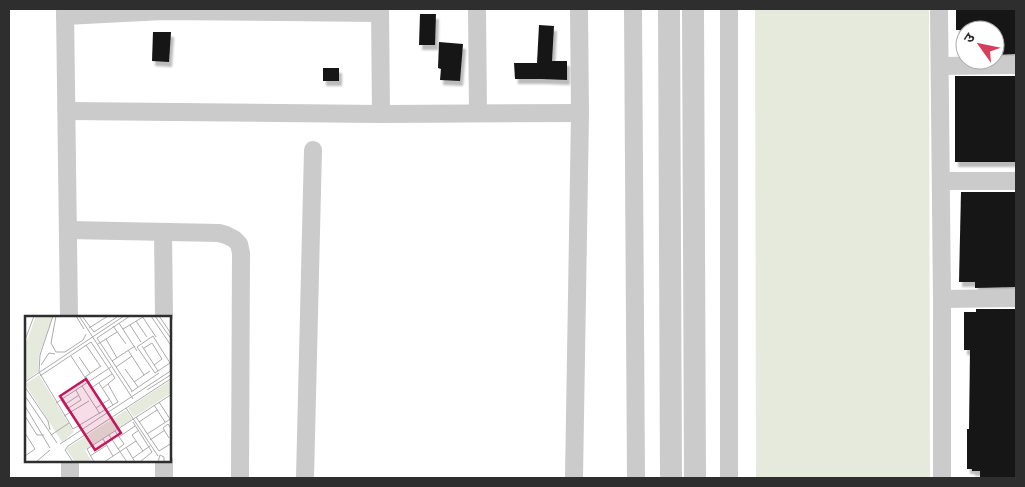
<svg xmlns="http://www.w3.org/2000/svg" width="1025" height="487" viewBox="0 0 1025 487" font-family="Helvetica,'Noto Sans Devanagari',sans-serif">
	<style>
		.green { fill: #e5eadd }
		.building { fill: #151515; filter: url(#shadow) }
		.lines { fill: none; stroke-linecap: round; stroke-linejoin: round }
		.minor { stroke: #cbcbcb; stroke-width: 18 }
		.tertiary { stroke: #cbcbcb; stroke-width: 22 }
		.inset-road { fill: none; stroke: #ababab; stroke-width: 1 }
		.view { fill: #c2185b; fill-opacity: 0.15; stroke: #c2185b; stroke-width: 2.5 }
		.inset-edge { fill: none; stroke: #2e2e2e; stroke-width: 2.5 }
	</style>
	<defs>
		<filter id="shadow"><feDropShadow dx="3" dy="5" stdDeviation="1" flood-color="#0004"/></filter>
	</defs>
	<rect width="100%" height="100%" fill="#fff"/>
	<polygon class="green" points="755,9 929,9 930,478 756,478"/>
	<g class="building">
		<polygon points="956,9 1016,9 1016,54 995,55 995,30 956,30"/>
		<polygon points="420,14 436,14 435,45 419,45"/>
		<polygon points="539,25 554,26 552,61 567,61 567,80 542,79 515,79 514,63 537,63"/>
		<polygon points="153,32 171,32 169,62 152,61"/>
		<polygon points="439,42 463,44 460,81 440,80 441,69 438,68"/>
		<rect x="323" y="68" width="16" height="13"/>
		<rect x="955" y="76" width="61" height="86"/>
		<polygon points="961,192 1016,192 1016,287 975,288 975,282 959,282"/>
		<polygon points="976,309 1016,309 1016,478 980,478 980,471 972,471 972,469 967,469 967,429 969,429 970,350 964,350 964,312 976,312"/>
	</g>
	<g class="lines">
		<g class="minor">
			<polyline points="65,9 69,317"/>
			<polyline points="380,9 381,114"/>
			<polyline points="477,9 478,113"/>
			<polyline points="633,9 636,478"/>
			<polyline points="939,9 942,299 942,478"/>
			<polyline points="65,16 163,11 380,13"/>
			<polyline points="940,66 1016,65"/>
			<polyline points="67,111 381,114 580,113"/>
			<polyline points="941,181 1016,181"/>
			<polyline points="68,230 219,233 226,235 234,239 239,244 241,253 240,478"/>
			<polyline points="163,232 164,317"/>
			<polyline points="942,299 1016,298"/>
			<polyline points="70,461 70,478"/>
			<polyline points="164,461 164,478"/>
			<polyline points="305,478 313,150"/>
			<polyline points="574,478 580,113 579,9"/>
			<polyline points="729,478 729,9"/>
		</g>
		<g class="tertiary">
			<polyline points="669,9 671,478"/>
			<polyline points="693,9 695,478"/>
		</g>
	</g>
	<g transform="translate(25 316)">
		<rect width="146" height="146" fill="#fff"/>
		<path d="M11,0h17l-14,39 -1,17 -13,9v-36zM14,59l35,57 -12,10 -37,-58zM146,64v13l-37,24 -6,-9zM101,94l6,9 -47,31 7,12h-17l-9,-13z" fill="#e5eadd"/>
		<path class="inset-road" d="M28,0l-13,39 -1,17 34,57 45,-27 -10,-18M31,0l-5,27 5,9h9l18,-12 3,-6M51,0l8,13M54,0l54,83M57,0l12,16 23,-15M105,0l-33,22 35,53M117,0l14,21M126,0l21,31M130,0l17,24M134,0l13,19M111,5l11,16M94,7l18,28M105,9l11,17M88,10l13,18M64,12l19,-12M98,13l20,-12M128,20l17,27 -15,10 -18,-26zM81,23l11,19M0,24l9,-24M73,28l19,-12M61,29l15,22M117,30l16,25M119,32l8,-5 10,16 -8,6M103,34l16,25M46,40l17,26M54,41l11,16M87,45l23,-15M16,49l8,-12 6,1M91,51l16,-11M100,53l13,18M15,60l51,-34 24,36 -12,10M60,61l16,-11M0,66l99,-66M109,66l16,-11M74,67l14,22M57,70l18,28M0,71l23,34 2,9M66,72l21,-14M122,74l25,-16M106,76l28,-19M0,80l32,47M36,84l6,9 14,-9 -5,-10M134,86l11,17M31,87l55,-36M39,89l15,-10M129,89l11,17M0,90l25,42M71,92l14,-9M101,92l32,48M0,100l12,19h7M39,100l25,-15M111,101l23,34 13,-8M108,106l19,30 -12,10M114,106l18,-12M114,114l-7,5 11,16M90,115l9,13 -6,5M0,117l10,16 -10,7M122,118l25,-16M26,119l18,-12M84,119l18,27M94,121l16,-11M144,122l-6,-10 5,-4 4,6M78,123l10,17M125,124l15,-10M35,128l112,-74M101,131l9,15M65,140l17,-11M108,142l17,-12M11,146l14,-12M48,146l-8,-12 3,-4 104,-68M69,146l-7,-13 85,-55M79,146l32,-21M133,146l2,-7 4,2v5"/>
		<path class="view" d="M61,63l35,54 -26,17 -35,-54z"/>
		<rect width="146" height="146" class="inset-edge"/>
	</g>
	<rect width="1025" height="487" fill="none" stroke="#2e2e2e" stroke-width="20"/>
	<g transform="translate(980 45) rotate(303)"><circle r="24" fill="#ffffff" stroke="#ababab"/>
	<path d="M0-4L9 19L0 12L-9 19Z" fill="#d63e5a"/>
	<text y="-8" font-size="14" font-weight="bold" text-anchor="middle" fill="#2e2e2e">उ</text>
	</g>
</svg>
